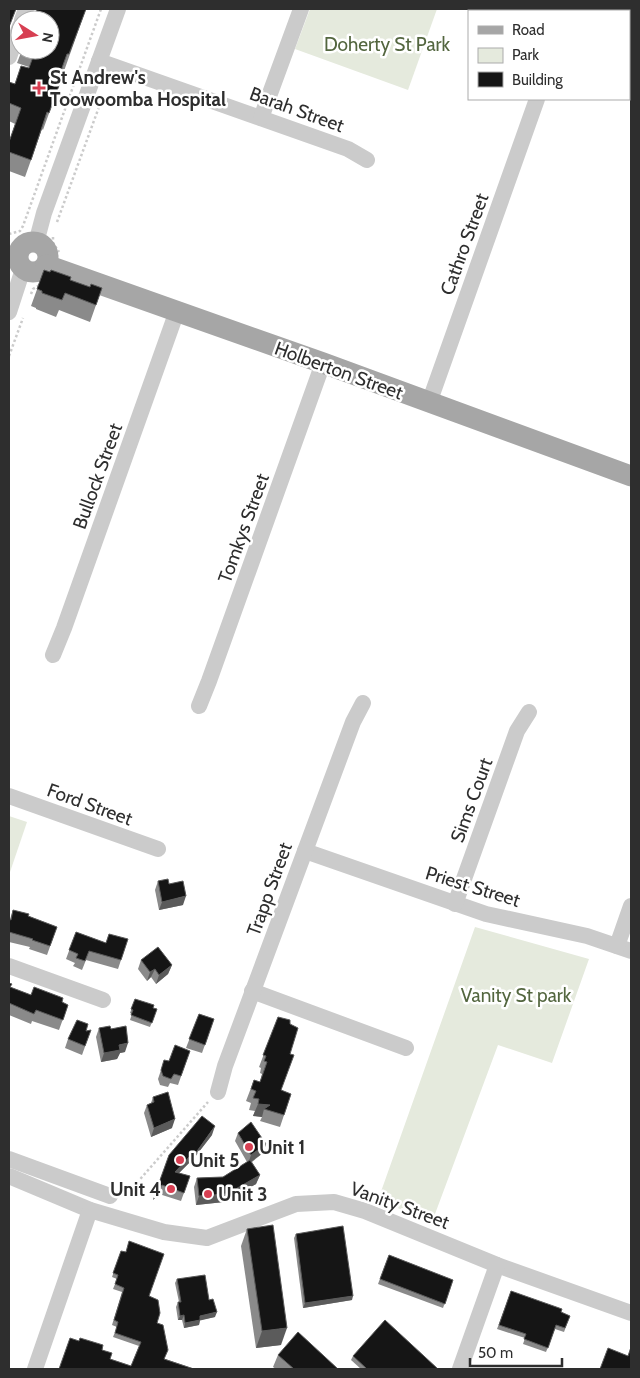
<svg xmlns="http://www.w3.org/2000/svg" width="640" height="1378" viewBox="0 0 640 1378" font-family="Cabin,sans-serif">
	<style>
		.green { fill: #e5eadd }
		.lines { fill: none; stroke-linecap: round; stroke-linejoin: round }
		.path { stroke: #cbcbcb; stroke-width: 2.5; stroke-dasharray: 2.5 2.5; stroke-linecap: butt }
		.minor { stroke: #cbcbcb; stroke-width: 16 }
		.major { stroke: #a6a6a6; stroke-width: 21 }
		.wall { fill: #8a8a8a }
		.shaded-wall { fill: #5b5b5b }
		.building { fill: #151515; stroke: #5b5b5b }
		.poi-dot { fill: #d73f52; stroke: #fff; stroke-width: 2 }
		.labels { text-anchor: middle; stroke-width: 5; stroke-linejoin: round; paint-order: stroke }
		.park-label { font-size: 19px; fill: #53663f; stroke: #fff }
		.poi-label { font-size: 19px; font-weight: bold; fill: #2e2e2e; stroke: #fff; text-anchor: start }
		.street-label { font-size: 19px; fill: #2e2e2e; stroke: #fff }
	</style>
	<rect width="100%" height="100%" fill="#fff"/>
	<g class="green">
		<polygon points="310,9 437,9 408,90 295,49"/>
		<polygon points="9,816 27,822 9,875"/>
		<polygon points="475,927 589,959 552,1063 498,1045 432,1222 378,1200"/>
	</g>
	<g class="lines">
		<g class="path">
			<polyline points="57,222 103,96"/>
			<polyline points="9,234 20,231 23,226 101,9"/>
			<polyline points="53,237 53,243 59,252"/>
			<polyline points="31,294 33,289 41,284"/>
			<polyline points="9,356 23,318"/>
			<polyline points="122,1194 128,1193 208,1102"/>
		</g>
		<g class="minor">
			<polyline points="568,11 569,9"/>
			<polyline points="22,20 26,9"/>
			<polyline points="9,57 20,26"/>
			<polyline points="99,61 348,149 367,160"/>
			<polyline points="629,61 631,61"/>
			<polyline points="261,118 301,9"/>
			<polyline points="36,243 44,213 118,9"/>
			<polyline points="9,312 23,269"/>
			<polyline points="429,403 537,99"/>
			<polyline points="53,655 64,628 177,311"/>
			<polyline points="199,706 209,681 323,363"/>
			<polyline points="9,796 158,849"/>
			<polyline points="305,851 486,914 587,936 631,951"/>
			<polyline points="455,904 517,731 529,712"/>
			<polyline points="617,946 631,906"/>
			<polyline points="9,966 103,1000"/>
			<polyline points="252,991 406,1048"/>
			<polyline points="218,1092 225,1066 353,722 363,703"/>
			<polyline points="9,1159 110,1196"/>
			<polyline points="9,1176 90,1210 164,1232 207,1238 296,1204 334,1202 365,1211 497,1265 631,1313"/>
			<polyline points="35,1369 90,1210"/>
			<polyline points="460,1369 497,1265"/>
		</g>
		<g class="major">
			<circle cx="33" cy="257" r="15"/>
			<polyline points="46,265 323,363 631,476"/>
		</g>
	</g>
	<g class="wall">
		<polygon points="36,9 86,9 64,71 61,70 58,79 61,80 43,130 42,129 25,177 9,171 9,142 15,124 9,121 9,82 14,84 29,68 29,67 17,63 22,50 50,50 36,12"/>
		<polygon points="44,270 90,287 102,288 90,322 59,310 56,317 36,309 36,308 31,306"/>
		<polygon points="158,881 183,905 159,910 155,890"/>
		<polygon points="13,910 57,927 47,955 29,949 30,947 9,942 9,919 10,919"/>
		<polygon points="76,932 106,943 109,934 121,960 118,969 86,960 82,970 73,966 75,963 66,959"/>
		<polygon points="141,960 172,965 168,974 156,984 151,977 147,981 138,969"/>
		<polygon points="9,983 10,987 31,995 62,1002 68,1005 59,1030 32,1021 31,1024 9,1015"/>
		<polygon points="135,999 153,1008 157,1009 150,1027 130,1020 132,1014 130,1013"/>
		<polygon points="199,1014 214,1019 202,1053 186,1048"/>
		<polygon points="278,1017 290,1054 281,1090 291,1094 280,1127 260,1121 262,1117 253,1116 255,1111 249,1110 251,1103 246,1101 254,1080 260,1082 262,1074 260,1073 261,1068 259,1067"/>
		<polygon points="99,1028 111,1029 125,1052 120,1053 117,1059 101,1062 96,1037"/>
		<polygon points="91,1030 82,1055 65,1048 68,1039 86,1031"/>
		<polygon points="190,1051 178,1085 170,1083 168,1087 160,1085 158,1079 161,1070 169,1061"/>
		<polygon points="153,1097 172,1128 151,1137 144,1113 147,1105 151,1103"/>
		<polygon points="238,1133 266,1144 263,1153 252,1162 260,1175 256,1184 224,1202 196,1205 194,1187 197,1178 223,1177 247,1162 235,1141"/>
		<polygon points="212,1135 191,1162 191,1161 179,1173 190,1176 181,1201 159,1194 153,1200 169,1155"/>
		<polygon points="247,1229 281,1345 256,1348 241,1246"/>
		<polygon points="296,1234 352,1300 303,1308 294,1238"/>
		<polygon points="121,1251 149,1296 157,1323 165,1359 194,1369 59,1369 102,1350 110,1359 131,1366 139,1346 113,1337 117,1327 112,1325 122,1292 113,1289 117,1279 112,1277"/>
		<polygon points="389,1255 453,1280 443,1308 378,1284"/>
		<polygon points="177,1279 209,1300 215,1317 200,1320 199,1325 184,1328 182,1320 178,1320 176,1307 178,1302 179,1302 175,1283"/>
		<polygon points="511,1291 570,1316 564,1332 555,1329 546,1352 523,1344 525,1338 497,1329"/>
		<polygon points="278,1355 338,1369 276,1369 273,1367"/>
		<polygon points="353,1356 438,1369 361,1369 351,1360"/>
	</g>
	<g class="shaded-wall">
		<polygon points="186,896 183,905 159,910 162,902"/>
		<polygon points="172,965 168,974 156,984 159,975"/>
		<polygon points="155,969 151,977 147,981 150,972"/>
		<polygon points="128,1043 125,1052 120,1053 117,1059 101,1062 104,1053 119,1045"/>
		<polygon points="258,1104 270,1105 264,1109 262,1117 253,1116"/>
		<polygon points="175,1119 172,1128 151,1137 154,1128"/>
		<polygon points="215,1126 212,1135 191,1162 195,1154"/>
		<polygon points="266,1144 263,1153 248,1164 251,1155"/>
		<polygon points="194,1152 191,1161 172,1180 175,1172"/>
		<polygon points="260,1175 256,1184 224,1202 196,1205 199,1196"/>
		<polygon points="162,1185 159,1194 153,1200 156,1191"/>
		<polygon points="353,1296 352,1300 303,1308 305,1303"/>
		<polygon points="217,1312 215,1317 198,1321 200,1316"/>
		<polygon points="184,1315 182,1320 178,1320 180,1316"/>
		<polygon points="200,1320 199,1325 184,1328 185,1323"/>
		<polygon points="287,1328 281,1345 256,1348 262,1331"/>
	</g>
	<g class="building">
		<polygon points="9,9 16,9 9,27"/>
		<polygon points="37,9 86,9 69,54 67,54 58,79 61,80 49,113 47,112 31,160 9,152 9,142 21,108 9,103 9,82 15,84 21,66 29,68 35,51 33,50 50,50 50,20 33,20"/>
		<polygon points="44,270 50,272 51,270 71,277 70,280 90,287 91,284 102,288 96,305 65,293 62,300 42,293 42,291 37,289"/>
		<polygon points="168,879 169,884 183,881 186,896 162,902 158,881"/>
		<polygon points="13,910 29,914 28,916 57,927 50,946 32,940 33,939 9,932 9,919 11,920"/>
		<polygon points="76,932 106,943 109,934 128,939 121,960 89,951 85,961 76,958 78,954 69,950"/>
		<polygon points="158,947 172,965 159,975 155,969 150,972 141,960"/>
		<polygon points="9,983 12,984 10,987 31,995 34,987 63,998 62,1002 68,1005 63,1020 36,1010 34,1014 9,1003"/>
		<polygon points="135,999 154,1005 153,1008 157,1009 152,1023 131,1015 133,1010 131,1009"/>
		<polygon points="199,1014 214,1019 205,1045 189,1039"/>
		<polygon points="278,1017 290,1020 290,1024 298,1028 290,1054 294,1055 281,1090 291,1094 284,1115 264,1109 270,1105 258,1104 259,1099 253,1098 256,1091 251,1089 254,1080 260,1082 267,1062 264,1061 266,1056 263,1055"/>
		<polygon points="77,1020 88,1024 86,1031 91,1030 85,1046 68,1039"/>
		<polygon points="110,1026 111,1029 126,1026 128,1043 119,1045 120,1050 104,1053 99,1028"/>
		<polygon points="175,1045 190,1051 181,1076 174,1074 171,1079 163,1076 161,1070 164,1060 169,1061"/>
		<polygon points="168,1092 175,1119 154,1128 147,1105 154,1102 153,1097"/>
		<polygon points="202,1116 215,1126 195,1154 194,1152 175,1172 190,1176 184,1193 162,1185 156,1191 169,1155"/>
		<polygon points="251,1122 266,1144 251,1155 238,1133"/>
		<polygon points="250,1160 260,1175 227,1194 199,1196 197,1178 223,1177"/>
		<polygon points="273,1225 287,1328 262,1331 247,1229"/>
		<polygon points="343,1226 353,1296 305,1303 296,1234"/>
		<polygon points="129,1241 164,1254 149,1296 158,1300 160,1313 157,1323 163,1325 168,1350 164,1359 194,1369 59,1369 70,1338 79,1341 80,1338 103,1345 102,1350 112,1353 110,1359 131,1366 141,1342 115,1333 118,1322 114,1320 124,1288 115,1284 118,1275 113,1273 121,1251 126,1252"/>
		<polygon points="389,1255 453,1280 445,1304 380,1279"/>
		<polygon points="205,1275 209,1300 213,1299 217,1312 200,1316 200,1320 185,1323 184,1315 180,1316 178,1302 181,1302 177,1279"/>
		<polygon points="511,1291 562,1309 561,1312 570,1316 565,1328 556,1325 548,1348 524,1339 526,1334 499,1325"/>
		<polygon points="385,1320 438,1369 367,1369 353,1356"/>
		<polygon points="298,1332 338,1369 294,1369 278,1355"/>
		<polygon points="631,1347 631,1369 600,1369 608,1348 628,1356"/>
	</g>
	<g class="poi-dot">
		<path d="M36.5 80.5h5v5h5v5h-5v5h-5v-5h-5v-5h5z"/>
		<circle cx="249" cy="1147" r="5"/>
		<circle cx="180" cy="1160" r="5"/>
		<circle cx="171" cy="1189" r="5"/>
		<circle cx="208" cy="1194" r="5"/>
	</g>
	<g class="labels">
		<g class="park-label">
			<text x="387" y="51">Doherty St Park</text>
			<text x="516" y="1002">Vanity St park</text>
		</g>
		<g class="poi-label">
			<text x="50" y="84">St Andrew's<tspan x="50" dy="22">Toowoomba Hospital</tspan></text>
			<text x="259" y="1154">Unit 1</text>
			<text x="190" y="1167">Unit 5</text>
			<text x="161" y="1196" text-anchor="end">Unit 4</text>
			<text x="218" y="1201">Unit 3</text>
		</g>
		<g class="street-label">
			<text transform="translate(297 109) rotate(20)" y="7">Barah Street</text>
			<text transform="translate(464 244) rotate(-70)" y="7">Cathro Street</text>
			<text transform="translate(339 370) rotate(20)" y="7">Holberton Street</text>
			<text transform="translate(97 476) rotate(-70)" y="7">Bullock Street</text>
			<text transform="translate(243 528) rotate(-70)" y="7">Tomkys Street</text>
			<text transform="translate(471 800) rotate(-70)" y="7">Sims Court</text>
			<text transform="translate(90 804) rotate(20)" y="7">Ford Street</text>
			<text transform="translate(473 886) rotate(17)" y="7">Priest Street</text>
			<text transform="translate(269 889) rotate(-70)" y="7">Trapp Street</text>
			<text transform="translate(400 1205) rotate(20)" y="7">Vanity Street</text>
		</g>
	</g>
	<rect width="640" height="1378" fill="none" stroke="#2e2e2e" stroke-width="20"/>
	<rect x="468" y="10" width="162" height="90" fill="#ffffff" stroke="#ababab"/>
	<rect x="478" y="26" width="25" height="8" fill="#a6a6a6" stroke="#ababab"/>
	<text x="512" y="35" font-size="15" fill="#2e2e2e">Road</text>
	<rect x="478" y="48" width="25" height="15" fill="#e5eadd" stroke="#ababab"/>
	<text x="512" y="60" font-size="15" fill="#2e2e2e">Park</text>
	<rect x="478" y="72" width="25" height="15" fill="#151515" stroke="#ababab"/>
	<text x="512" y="85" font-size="15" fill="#2e2e2e">Building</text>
	<g transform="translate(35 35) rotate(101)"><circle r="24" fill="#ffffff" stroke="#ababab"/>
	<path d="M0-4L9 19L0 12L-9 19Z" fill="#d73f52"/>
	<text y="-8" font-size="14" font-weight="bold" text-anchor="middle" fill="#2e2e2e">N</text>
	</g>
	<path d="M470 1358v8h92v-8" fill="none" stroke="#2e2e2e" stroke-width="2.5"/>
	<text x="478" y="1358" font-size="15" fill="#2e2e2e" stroke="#ffffff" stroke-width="4" paint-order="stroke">50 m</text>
</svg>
